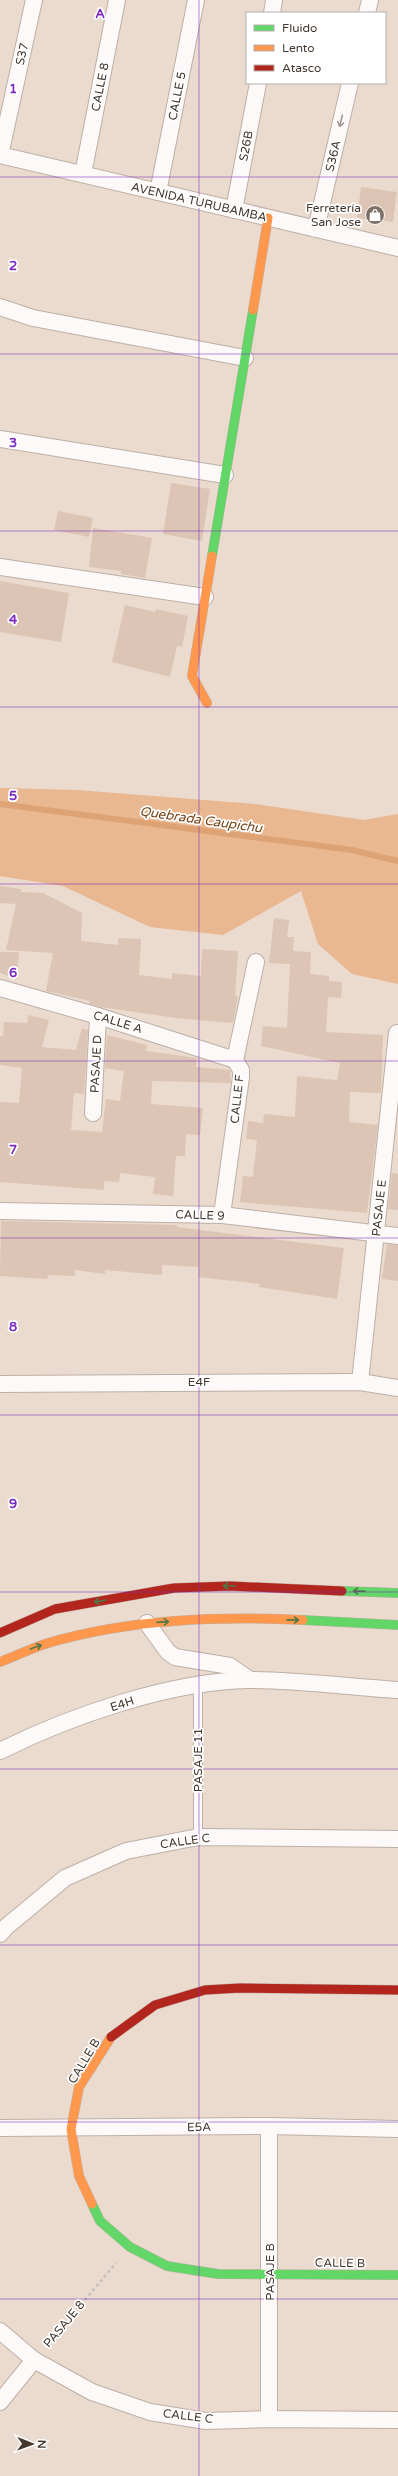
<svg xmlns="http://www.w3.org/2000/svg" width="398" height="2476" viewBox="0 0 398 2476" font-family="'Varela Round',sans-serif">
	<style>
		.forest { fill: #e9b790 }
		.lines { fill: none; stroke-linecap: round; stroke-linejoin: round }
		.stream { stroke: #dea375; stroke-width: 6 }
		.building { fill: #dcc5b4 }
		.lane-casing { stroke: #bdb0a6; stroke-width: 10 }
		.street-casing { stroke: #bdb0a6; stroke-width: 18 }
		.fast-casing { stroke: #bdb0a6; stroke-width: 10 }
		.slow-casing { stroke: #bdb0a6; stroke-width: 10 }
		.jam-casing { stroke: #bdb0a6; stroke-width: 10 }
		.path { stroke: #c6c0bc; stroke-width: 2.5; stroke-dasharray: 3 3; stroke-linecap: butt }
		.lane { stroke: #fcf9f8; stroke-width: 8 }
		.street { stroke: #fcf9f8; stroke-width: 16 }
		.fast { stroke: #63d668; stroke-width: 9 }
		.slow { stroke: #ff974d; stroke-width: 9 }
		.jam { stroke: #b3261e; stroke-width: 9 }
		.oneway { stroke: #a09893 }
		.oneway2 { stroke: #507745 }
		.grid { fill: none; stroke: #7b2cbf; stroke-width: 1; stroke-opacity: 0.55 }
		.labels { text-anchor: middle; stroke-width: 3.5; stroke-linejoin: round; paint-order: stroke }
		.street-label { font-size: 12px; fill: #43372e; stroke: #fff }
		.poi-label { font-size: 12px; fill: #43372e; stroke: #fff; text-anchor: end }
		.water-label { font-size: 13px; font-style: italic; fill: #754215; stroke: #fff }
		.grid-label { font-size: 13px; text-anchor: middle; font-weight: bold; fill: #7b2cbf; stroke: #fff; stroke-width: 3.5; stroke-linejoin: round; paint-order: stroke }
	</style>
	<rect width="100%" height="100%" fill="#ebdace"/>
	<polygon class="forest" points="0,788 77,790 255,804 364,820 398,814 398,984 352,974 318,944 301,891 223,935 150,927 63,886 0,876"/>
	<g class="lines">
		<polyline class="stream" points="0,804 352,850 398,861"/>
	</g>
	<g class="building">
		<polygon points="361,187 397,192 393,222 357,218"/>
		<polygon points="171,483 210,489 202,541 163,534"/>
		<polygon points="58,511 93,518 89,537 54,530"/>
		<polygon points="93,528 152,538 145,578 121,574 121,571 89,567"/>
		<polygon points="0,581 69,593 61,642 0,632"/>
		<polygon points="125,605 155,612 156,609 188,616 182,647 177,646 170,677 112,662"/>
		<polygon points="0,886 21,889 21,892 43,893 82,913 81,941 118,945 118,938 141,939 139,975 172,979 172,973 201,976 202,949 238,951 235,996 238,996 233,1023 176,1018 101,1007 89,1004 90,1001 46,991 53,953 6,950 16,904 0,903"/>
		<polygon points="274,918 289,920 287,937 294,937 293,951 311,952 310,974 329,976 329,981 342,982 341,998 328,997 326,1032 383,1035 381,1093 350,1092 349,1122 378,1125 367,1213 240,1202 243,1176 253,1177 257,1140 246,1139 248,1121 263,1123 264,1114 295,1117 297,1076 337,1080 340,1063 261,1046 263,1026 287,1028 290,964 269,963"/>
		<polygon points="0,952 19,952 17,979 0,973"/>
		<polygon points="28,1015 49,1020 42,1047 76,1050 82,1028 88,1030 84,1094 74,1093 71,1130 102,1132 106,1099 120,1101 124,1071 105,1068 107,1035 147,1045 146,1051 197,1058 196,1067 230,1070 231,1083 152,1081 151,1104 203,1108 200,1135 186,1134 185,1156 176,1156 173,1196 153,1194 155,1177 120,1173 119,1182 104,1181 104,1190 0,1182 0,1102 19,1103 22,1068 0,1065 0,1036 3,1036 4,1022 27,1023"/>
		<polygon points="392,1173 398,1174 398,1210 388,1209"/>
		<polygon points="1,1221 177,1225 177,1227 344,1248 337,1299 259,1287 260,1284 198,1277 199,1267 162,1265 162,1275 105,1270 105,1274 75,1270 75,1276 48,1275 47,1279 0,1276"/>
		<polygon points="387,1244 398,1245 398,1281 382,1279"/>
	</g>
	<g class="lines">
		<g class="lane-casing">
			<polyline id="lane" points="198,1837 198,1684"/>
		</g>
		<g class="street-casing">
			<g id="street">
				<polyline points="272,13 274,0"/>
				<polyline points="367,13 370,0"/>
				<polyline points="0,155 398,248"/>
				<polyline points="0,155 34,0"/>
				<polyline points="83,174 117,0"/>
				<polyline points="158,192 196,0"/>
				<polyline points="234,210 258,83"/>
				<polyline points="316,229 350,83"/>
				<polyline points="0,307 33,318 245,358"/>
				<polyline points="0,439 225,475"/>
				<polyline points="0,567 205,597"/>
				<polyline points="0,988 98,1016 235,1060"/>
				<polyline points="93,1113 98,1016"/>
				<polyline points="0,1211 222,1215 398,1236"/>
				<polyline points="222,1215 241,1077 241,1070 235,1060 256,962"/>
				<polyline points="360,1382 397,1033"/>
				<polyline points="0,1384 360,1382 398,1388"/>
				<polyline points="147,1623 168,1652 175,1657 230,1666 250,1680"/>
				<path d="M0,1751c70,-35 171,-70 249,-71 50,0 100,7 149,10"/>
				<polyline points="0,1934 6,1927 65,1878 126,1851 198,1837 398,1839"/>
				<polyline points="0,2128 269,2126 398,2129"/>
				<polyline points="0,2331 34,2360 92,2392 150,2412 206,2421 269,2419 398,2420"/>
				<polyline points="0,2402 34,2360"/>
				<polyline points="269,2419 269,2126"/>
			</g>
		</g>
		<g class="fast-casing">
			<g id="fast">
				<polyline points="212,556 253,310"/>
				<polyline points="342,1591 398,1593"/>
				<polyline points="303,1620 398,1625"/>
				<polyline points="92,2204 100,2221 130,2247 167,2266 218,2274 398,2275"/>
			</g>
		</g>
		<g class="slow-casing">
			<g id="slow">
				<polyline points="253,310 268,218"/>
				<polyline points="207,703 192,676 212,556"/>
				<path d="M0,1662c16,-6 32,-14 48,-19 83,-24 169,-27 255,-23"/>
				<polyline points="92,2204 79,2176 71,2129 79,2087 111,2037"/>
			</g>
		</g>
		<g class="jam-casing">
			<g id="jam">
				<polyline points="0,1633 55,1609 174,1588 230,1586 342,1591"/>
				<polyline points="111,2037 155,2005 205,1990 240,1988 398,1990"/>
			</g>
		</g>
		<polyline class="path" points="46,2346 116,2263"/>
		<use href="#lane" class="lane"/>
		<use href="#street" class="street"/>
		<use href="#fast" class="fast"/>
		<use href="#slow" class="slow"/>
		<use href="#jam" class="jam"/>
	</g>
	<defs><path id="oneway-shaft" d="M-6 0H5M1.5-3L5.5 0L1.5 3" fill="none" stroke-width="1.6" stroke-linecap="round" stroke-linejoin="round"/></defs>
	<use class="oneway" href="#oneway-shaft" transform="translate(341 121) rotate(103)"/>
	<g class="oneway2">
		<use href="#oneway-shaft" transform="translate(229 1586) rotate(180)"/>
		<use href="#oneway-shaft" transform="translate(359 1591) rotate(-178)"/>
		<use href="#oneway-shaft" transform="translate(100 1601) rotate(170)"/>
		<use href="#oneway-shaft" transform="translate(293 1620) rotate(1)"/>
		<use href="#oneway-shaft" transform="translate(163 1622) rotate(-4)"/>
		<use href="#oneway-shaft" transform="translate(36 1647) rotate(-20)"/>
	</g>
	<path class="grid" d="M199,0v2476M0,177h398M0,354h398M0,531h398M0,707h398M0,884h398M0,1061h398M0,1238h398M0,1415h398M0,1592h398M0,1769h398M0,1945h398M0,2122h398M0,2299h398"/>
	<defs>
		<g id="shop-disc" transform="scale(1)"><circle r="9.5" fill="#7e7066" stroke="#fff"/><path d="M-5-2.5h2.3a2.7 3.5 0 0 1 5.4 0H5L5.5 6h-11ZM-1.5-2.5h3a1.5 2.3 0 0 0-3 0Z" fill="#fff"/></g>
	</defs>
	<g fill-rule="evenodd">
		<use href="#shop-disc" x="375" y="215"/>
	</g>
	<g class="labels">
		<g class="street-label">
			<text transform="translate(22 54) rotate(-78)" y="4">S37</text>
			<text transform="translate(100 87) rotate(-79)" y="4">CALLE 8</text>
			<text transform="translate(177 96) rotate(-79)" y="4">CALLE 5</text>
			<text transform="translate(246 146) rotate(-79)" y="4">S26B</text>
			<text transform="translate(333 156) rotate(-77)" y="4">S36A</text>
			<text transform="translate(199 202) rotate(13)" y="4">AVENIDA TURUBAMBA</text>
			<text transform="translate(118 1022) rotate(17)" y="4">CALLE A</text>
			<text transform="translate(96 1064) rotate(-87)" y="4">PASAJE D</text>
			<text transform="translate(237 1099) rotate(-84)" y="4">CALLE F</text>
			<text transform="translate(379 1208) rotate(-84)" y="4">PASAJE E</text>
			<text transform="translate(200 1215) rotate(2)" y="4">CALLE 9</text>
			<text x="199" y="1386">E4F</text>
			<text transform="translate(122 1704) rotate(-18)" y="4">E4H</text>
			<text transform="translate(198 1760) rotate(-90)" y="4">PASAJE 11</text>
			<text transform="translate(185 1841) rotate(-8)" y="4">CALLE C</text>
			<text transform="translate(84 2061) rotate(-59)" y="4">CALLE B</text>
			<text transform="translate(199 2127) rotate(-1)" y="4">E5A</text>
			<text transform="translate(340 2263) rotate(1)" y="4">CALLE B</text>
			<text transform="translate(270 2272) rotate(-90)" y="4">PASAJE B</text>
			<text transform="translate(64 2324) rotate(-50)" y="4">PASAJE 8</text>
			<text transform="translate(188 2416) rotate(7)" y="4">CALLE C</text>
		</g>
		<g class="poi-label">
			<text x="361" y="212">Ferretería<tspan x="361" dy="14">San Jose</tspan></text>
		</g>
		<g class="water-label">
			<text transform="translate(201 819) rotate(8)" y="5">Quebrada Caupichu</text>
		</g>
	</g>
	<g class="grid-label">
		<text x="100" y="18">A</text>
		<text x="13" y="93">1</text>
		<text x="13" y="270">2</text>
		<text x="13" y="447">3</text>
		<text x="13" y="624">4</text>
		<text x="13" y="800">5</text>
		<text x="13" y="977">6</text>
		<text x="13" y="1154">7</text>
		<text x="13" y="1331">8</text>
		<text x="13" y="1508">9</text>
	</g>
	<rect x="246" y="12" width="140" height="72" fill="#ffffff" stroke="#b4afab"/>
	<rect x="254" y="25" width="20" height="6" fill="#63d668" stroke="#b4afab"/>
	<text x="282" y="32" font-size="12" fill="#43372e">Fluido</text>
	<rect x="254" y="45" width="20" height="6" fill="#ff974d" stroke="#b4afab"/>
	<text x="282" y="52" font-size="12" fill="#43372e">Lento</text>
	<rect x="254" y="65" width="20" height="6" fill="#b3261e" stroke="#b4afab"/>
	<text x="282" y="72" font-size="12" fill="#43372e">Atasco</text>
	<g transform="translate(32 2444) rotate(91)" stroke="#ffffff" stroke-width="3" paint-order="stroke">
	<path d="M0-3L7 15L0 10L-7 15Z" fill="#43372e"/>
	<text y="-6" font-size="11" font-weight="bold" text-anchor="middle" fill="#43372e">N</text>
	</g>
</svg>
